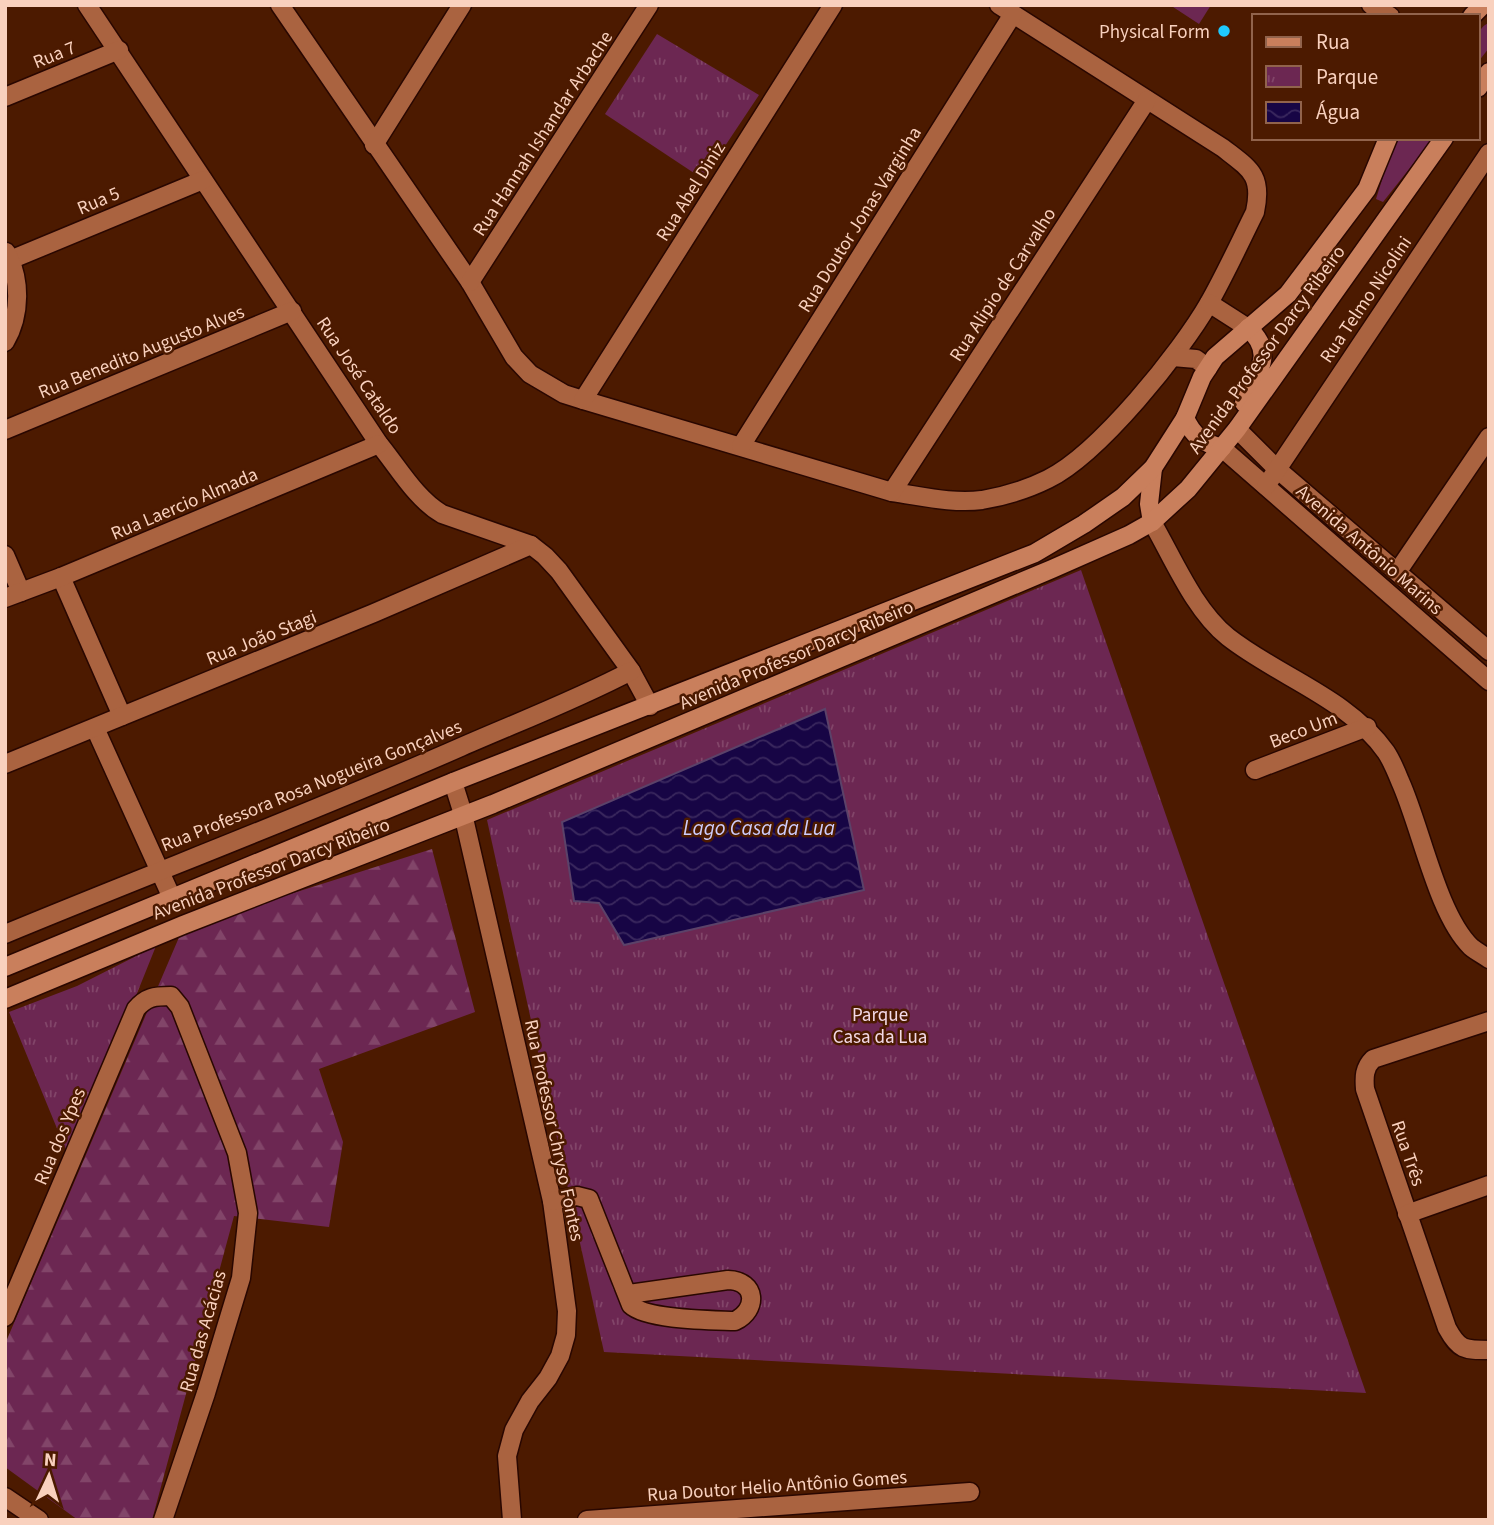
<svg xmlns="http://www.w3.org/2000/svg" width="1494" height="1525" viewBox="0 0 1494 1525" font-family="'Source Sans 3',sans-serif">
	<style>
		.grass { fill: #6c2752 }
		.forest { fill: url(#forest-firs) }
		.park { fill: url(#park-tufts) }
		.water { fill: url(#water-waves); stroke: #5b4269; stroke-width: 2 }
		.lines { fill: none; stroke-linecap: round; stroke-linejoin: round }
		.minor-casing { stroke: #290700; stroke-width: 21 }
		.major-casing { stroke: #290700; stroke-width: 21 }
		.minor { stroke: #aa6340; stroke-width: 18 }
		.major { stroke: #c97f5c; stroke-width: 18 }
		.poi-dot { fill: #1fc9fd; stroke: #4c1a00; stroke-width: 2.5 }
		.labels { text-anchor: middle; stroke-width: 5; stroke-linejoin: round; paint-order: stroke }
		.poi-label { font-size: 19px; fill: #f9d1be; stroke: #4c1a00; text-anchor: end }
		.street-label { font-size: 19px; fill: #f9d1be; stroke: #4c1a00 }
		.park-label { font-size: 19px; fill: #f3d9e6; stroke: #4c1a00 }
		.water-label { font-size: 21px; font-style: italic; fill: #cdccfc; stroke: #4c1a00 }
	</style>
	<defs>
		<pattern id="forest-firs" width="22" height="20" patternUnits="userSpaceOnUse" patternTransform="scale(1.75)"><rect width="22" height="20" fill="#6c2752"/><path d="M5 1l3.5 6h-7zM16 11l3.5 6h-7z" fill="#824569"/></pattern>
		<pattern id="park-tufts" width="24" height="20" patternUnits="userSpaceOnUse" patternTransform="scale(1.75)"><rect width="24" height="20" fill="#6c2752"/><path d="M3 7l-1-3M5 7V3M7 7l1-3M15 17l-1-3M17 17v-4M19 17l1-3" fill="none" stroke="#824569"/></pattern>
		<pattern id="water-waves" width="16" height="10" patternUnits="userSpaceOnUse" patternTransform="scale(1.75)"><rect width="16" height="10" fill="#170545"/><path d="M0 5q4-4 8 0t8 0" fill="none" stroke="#3a285e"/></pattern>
	</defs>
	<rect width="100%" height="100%" fill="#4c1a00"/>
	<g class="grass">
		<polygon points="1170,5 1211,5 1199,24"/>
		<path d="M1489,23v25l-11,14c0,-14 -5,-33 11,-39z"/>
		<polygon points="1395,138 1433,139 1383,202 1376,199"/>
	</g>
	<polygon class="forest" points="432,849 475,1012 319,1069 343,1142 329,1227 234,1216 152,1520 78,1520 5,1467 5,1344 183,928"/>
	<g class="park">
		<polygon points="657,34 759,95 703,179 605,114"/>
		<polygon points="1081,570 1366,1393 604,1352 487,820"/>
		<polygon points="156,946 70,1160 9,1012 77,986"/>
	</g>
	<polygon class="water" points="825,709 864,890 624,945 599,903 574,901 562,822"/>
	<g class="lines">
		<g class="minor-casing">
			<g id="minor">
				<path d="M87,5l292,439c19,23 37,55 63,70l89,31 14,11 14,15 72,100 19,35"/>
				<path d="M280,5l190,277 44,75 16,17 34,20 19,6 309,92c29,4 61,12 90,8 23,-4 46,-11 66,-21 51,-25 133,-127 161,-176 17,-30 31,-61 46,-91 8,-37 -5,-43 -32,-64l-224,-143"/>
				<polyline points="1371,5 1390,16"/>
				<polyline points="5,97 119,50"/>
				<polyline points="374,145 462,5"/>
				<polyline points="10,260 203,180"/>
				<polyline points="470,282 649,5"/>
				<polyline points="1209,303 1248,328"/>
				<path d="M5,342c16,-27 16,-64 1,-90"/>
				<polyline points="1173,357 1196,359 1208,368"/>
				<polyline points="583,400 833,5"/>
				<polyline points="1237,429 1277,469 1489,651"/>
				<polyline points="5,430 292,311"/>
				<polyline points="741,446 1013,14"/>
				<polyline points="1222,448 1489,681"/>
				<polyline points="1266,486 1489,153"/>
				<polyline points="892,492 1147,100"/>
				<path d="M1152,522c21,36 42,88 76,115 51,40 120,61 158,115 6,9 10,19 14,29 21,46 37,133 71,166 5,4 12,8 18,12"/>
				<polyline points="5,555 21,592"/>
				<polyline points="1398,571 1489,437"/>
				<polyline points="61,577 122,716"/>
				<polyline points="5,598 61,577 379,444"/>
				<polyline points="95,728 172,898"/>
				<polyline points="5,764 374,613 531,545"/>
				<polyline points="1255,770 1367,727"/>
				<polyline points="453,782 463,814 552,1201 567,1311 566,1335 560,1356 548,1378 530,1401 514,1430 507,1456 512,1520"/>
				<path d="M5,934c152,-63 306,-121 456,-187 57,-25 115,-47 170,-76"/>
				<path d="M1489,1021l-116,38c-9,9 -9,18 -8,30l82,239c12,22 17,22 42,22"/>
				<path d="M552,1201l25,-5 12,3 42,106c16,15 80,15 104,16 23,-11 22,-40 -7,-41l-99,14"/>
				<polyline points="1407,1214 1489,1185"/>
				<path d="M5,1317l131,-308c10,-12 18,-13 35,-13l9,11 57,146 11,60 -7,65 -35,115 -43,127"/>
				<polyline points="5,1497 39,1520"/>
				<polyline points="587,1520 970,1492"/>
			</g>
		</g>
		<g class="major-casing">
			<g id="major">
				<polyline points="1472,16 1483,5"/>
				<polyline points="1478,88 1489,72"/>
				<path d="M1244,403c10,-28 34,-48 4,-75"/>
				<path d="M1185,418c8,18 18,25 37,30"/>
				<polyline points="1152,522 1149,504 1153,468"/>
				<polyline points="5,967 453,782 1035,553 1084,524 1123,497 1153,468 1185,418 1202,377 1215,357 1288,294 1367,189 1388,138"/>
				<polyline points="5,999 183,925 493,804 1052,569 1129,535 1152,522 1188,489 1237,429 1444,138"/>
			</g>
		</g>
		<use href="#minor" class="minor"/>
		<use href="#major" class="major"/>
	</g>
	<circle class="poi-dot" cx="1224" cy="31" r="7"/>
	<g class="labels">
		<g class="poi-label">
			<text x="1210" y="38">Physical Form</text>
		</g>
		<g class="street-label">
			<text transform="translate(54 54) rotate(-22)" y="7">Rua 7</text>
			<text transform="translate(542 133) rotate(-57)" y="7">Rua Hannah Ishandar Arbache</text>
			<text transform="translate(690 191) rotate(-58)" y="7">Rua Abel Diniz</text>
			<text transform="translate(98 200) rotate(-23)" y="7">Rua 5</text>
			<text transform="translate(859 219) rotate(-58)" y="7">Rua Doutor Jonas Varginha</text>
			<text transform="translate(1002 284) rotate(-57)" y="7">Rua Alipio de Carvalho</text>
			<text transform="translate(1365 299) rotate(-56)" y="7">Rua Telmo Nicolini</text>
			<text transform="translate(1266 349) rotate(-54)" y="7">Avenida Professor Darcy Ribeiro</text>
			<text transform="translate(141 351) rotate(-22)" y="7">Rua Benedito Augusto Alves</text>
			<text transform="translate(360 375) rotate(56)" y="7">Rua José Cataldo</text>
			<text transform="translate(184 503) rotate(-23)" y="7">Rua Laercio Almada</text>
			<text transform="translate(1370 549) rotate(41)" y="7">Avenida Antônio Marins</text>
			<text transform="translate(261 637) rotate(-22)" y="7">Rua João Stagi</text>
			<text transform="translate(796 654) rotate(-23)" y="7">Avenida Professor Darcy Ribeiro</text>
			<text transform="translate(1303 729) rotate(-21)" y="7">Beco Um</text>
			<text transform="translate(311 785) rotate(-22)" y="7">Rua Professora Rosa Nogueira Gonçalves</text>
			<text transform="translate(271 868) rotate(-21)" y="7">Avenida Professor Darcy Ribeiro</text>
			<text transform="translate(555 1130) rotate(78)" y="7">Rua Professor Chryso Fontes</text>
			<text transform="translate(59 1136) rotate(-67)" y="7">Rua dos Ypes</text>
			<text transform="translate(1409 1153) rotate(71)" y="7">Rua Três</text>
			<text transform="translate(202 1331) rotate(-74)" y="7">Rua das Acácias</text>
			<text transform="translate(777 1485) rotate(-4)" y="7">Rua Doutor Helio Antônio Gomes</text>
		</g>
		<g class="park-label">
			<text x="880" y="1021">Parque<tspan x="880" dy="22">Casa da Lua</tspan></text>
		</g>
		<g class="water-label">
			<text x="759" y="835">Lago Casa da Lua</text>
		</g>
	</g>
	<rect width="1494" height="1525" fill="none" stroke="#f9d1be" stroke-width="14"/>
	<rect x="1252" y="14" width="228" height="126" fill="#4c1a00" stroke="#91634c" stroke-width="2"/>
	<rect x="1266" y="37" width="35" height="10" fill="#c97f5c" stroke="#91634c" stroke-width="2"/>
	<text x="1316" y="49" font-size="21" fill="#f9d1be">Rua</text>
	<rect x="1266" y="66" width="35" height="21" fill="url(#park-tufts)" stroke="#91634c" stroke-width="2"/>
	<text x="1316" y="84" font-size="21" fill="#f9d1be">Parque</text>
	<rect x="1266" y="102" width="35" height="21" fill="url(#water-waves)" stroke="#91634c" stroke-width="2"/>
	<text x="1316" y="119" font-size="21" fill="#f9d1be">Água</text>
	<g transform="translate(49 1476) rotate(4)" stroke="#4c1a00" stroke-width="5" paint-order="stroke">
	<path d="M0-5L12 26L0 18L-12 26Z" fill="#f9d1be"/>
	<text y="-10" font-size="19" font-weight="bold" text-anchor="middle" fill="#f9d1be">N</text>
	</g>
</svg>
